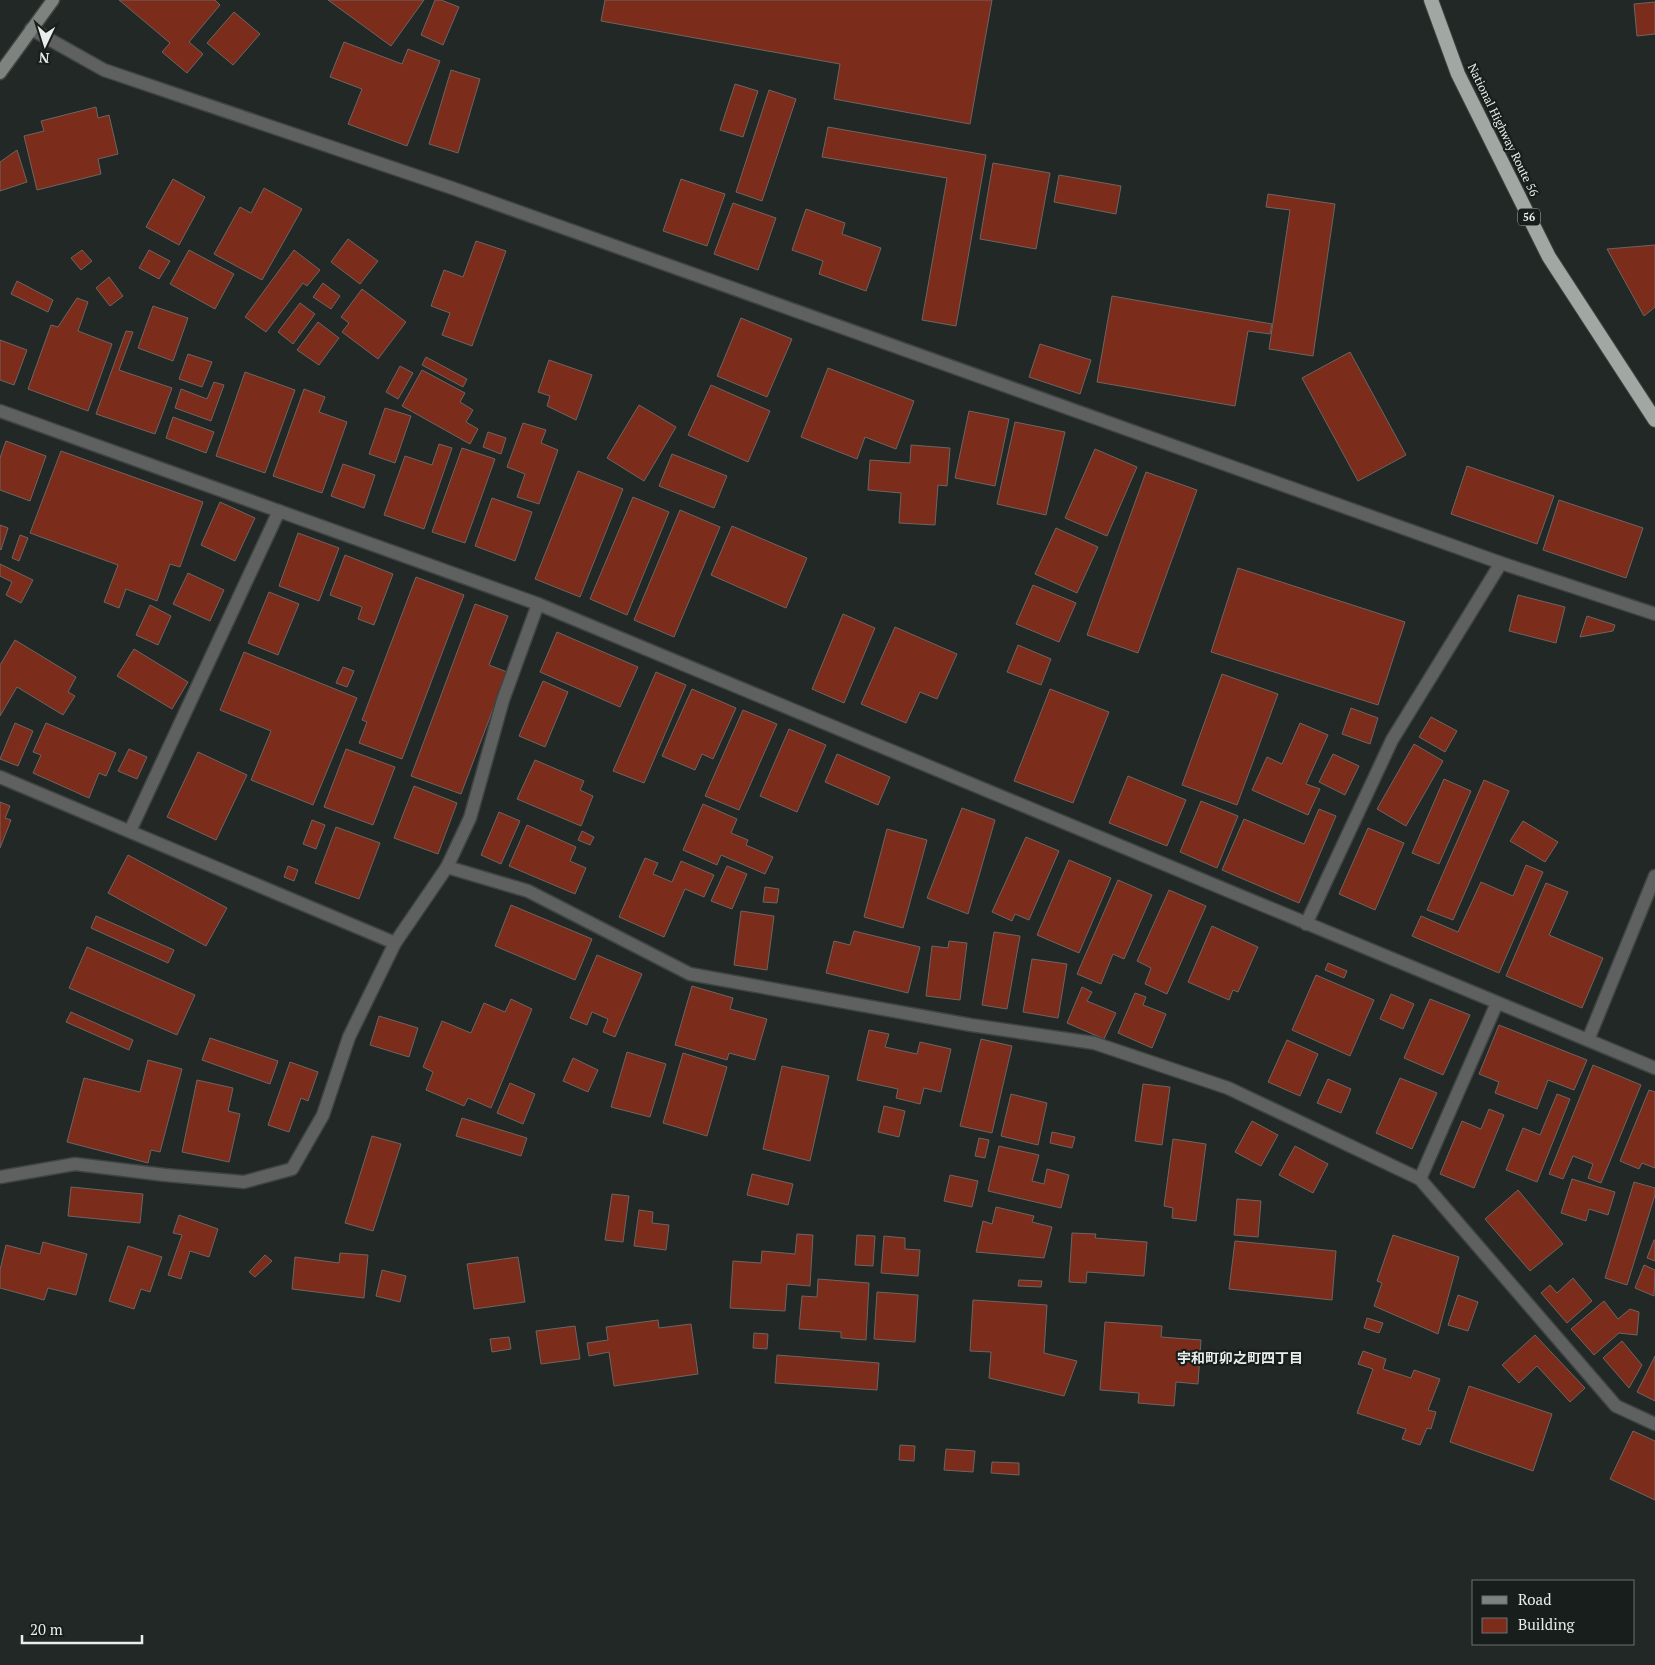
<svg xmlns="http://www.w3.org/2000/svg" width="1655" height="1665" viewBox="0 0 1655 1665" font-family="'PT Serif','Noto Sans JP',serif">
	<style>
		.building { fill: #7c2c1b; stroke: #6c6563 }
		.lines { fill: none; stroke-linecap: round; stroke-linejoin: round }
		.minor-casing { stroke: #3e4441; stroke-width: 15 }
		.secondary-casing { stroke: #3e4441; stroke-width: 15 }
		.trunk-casing { stroke: #3e4441; stroke-width: 16 }
		.minor { stroke: #5e6160; stroke-width: 12 }
		.secondary { stroke: #7e8380; stroke-width: 12 }
		.trunk { stroke: #a1a8a4; stroke-width: 14 }
		.labels { text-anchor: middle; stroke-width: 4.5; stroke-linejoin: round; paint-order: stroke }
		.shield { fill: #181e1c; stroke: #aaafad; stroke-width: 1 }
		.shield-label { font-size: 11px; font-weight: bold; fill: #e9edeb }
		.street-label { font-size: 12px; fill: #e9edeb; stroke: #181e1c }
		.neighbourhood-label { font-size: 14px; font-weight: bold; fill: #e9edeb; stroke: #181e1c }
	</style>
	<rect width="100%" height="100%" fill="#222825"/>
	<g class="building">
		<polygon points="119,0 215,0 220,5 189,42 203,54 187,73 162,52 170,43"/>
		<polygon points="328,0 424,0 391,46"/>
		<polygon points="435,0 441,0 459,7 443,45 421,35"/>
		<polygon points="605,0 992,0 970,124 834,99 840,64 601,21"/>
		<polygon points="1655,2 1655,34 1637,36 1634,4"/>
		<polygon points="234,12 260,34 233,65 207,43"/>
		<polygon points="344,42 402,64 408,49 440,61 407,146 348,124 362,89 330,77"/>
		<polygon points="451,70 480,79 458,153 429,144"/>
		<polygon points="735,84 758,91 743,137 720,130"/>
		<polygon points="769,90 796,99 762,201 736,192"/>
		<polygon points="96,107 98,118 109,115 118,154 98,159 101,174 37,190 24,136 44,131 41,121"/>
		<polygon points="828,127 986,155 956,326 922,320 947,178 822,157"/>
		<polygon points="17,150 27,182 0,191 0,162"/>
		<polygon points="993,163 1050,173 1036,249 980,239"/>
		<polygon points="1059,175 1121,186 1116,214 1054,202"/>
		<polygon points="173,179 205,197 179,245 146,227"/>
		<polygon points="681,179 725,194 707,246 663,231"/>
		<polygon points="264,188 302,209 262,280 214,254 240,207 251,213"/>
		<polygon points="1268,194 1335,204 1313,356 1269,349 1290,210 1266,207"/>
		<polygon points="733,203 776,218 758,270 714,254"/>
		<polygon points="806,209 845,223 842,234 881,248 866,291 819,274 823,261 792,250"/>
		<polygon points="348,239 378,261 360,284 331,262"/>
		<polygon points="476,241 506,251 472,346 442,335 450,313 431,306 444,270 463,277"/>
		<polygon points="1655,245 1655,307 1644,316 1607,249"/>
		<polygon points="82,250 92,261 81,270 71,258"/>
		<polygon points="149,250 170,261 159,279 139,268"/>
		<polygon points="189,250 234,274 215,309 170,284"/>
		<polygon points="294,250 320,270 307,286 303,283 266,332 245,317"/>
		<polygon points="109,277 123,296 110,306 96,288"/>
		<polygon points="17,281 53,300 48,312 11,294"/>
		<polygon points="323,283 340,296 331,309 313,297"/>
		<polygon points="362,289 406,322 378,359 342,332 349,323 341,317"/>
		<polygon points="1112,296 1272,324 1270,334 1248,331 1235,406 1097,382"/>
		<polygon points="77,298 88,302 78,331 112,344 88,411 28,389 51,325 58,327"/>
		<polygon points="300,303 315,314 293,344 278,332"/>
		<polygon points="153,306 188,318 173,361 138,348"/>
		<polygon points="741,318 792,339 767,397 717,376"/>
		<polygon points="318,322 339,338 319,365 297,350"/>
		<polygon points="126,331 133,332 119,370 172,388 155,434 96,414"/>
		<polygon points="0,340 27,350 14,385 0,380"/>
		<polygon points="1040,344 1091,360 1080,394 1029,377"/>
		<polygon points="1350,352 1406,455 1358,481 1302,378"/>
		<polygon points="188,354 212,362 202,387 179,379"/>
		<polygon points="426,357 467,379 463,387 422,365"/>
		<polygon points="549,360 592,375 576,420 547,406 550,396 538,392"/>
		<polygon points="400,366 413,373 398,399 386,392"/>
		<polygon points="828,368 914,401 896,449 865,437 857,459 801,437"/>
		<polygon points="422,370 465,393 460,402 473,410 466,422 478,429 470,444 402,406"/>
		<polygon points="245,372 295,390 265,473 216,456"/>
		<polygon points="214,382 224,385 211,421 175,408 181,389 207,399"/>
		<polygon points="711,385 770,411 748,462 688,435"/>
		<polygon points="304,389 325,397 319,412 347,422 322,493 273,476"/>
		<polygon points="639,405 676,427 644,481 607,458"/>
		<polygon points="385,408 411,416 395,463 369,454"/>
		<polygon points="969,411 1009,419 995,486 955,478"/>
		<polygon points="173,417 214,432 206,453 166,438"/>
		<polygon points="1015,422 1065,432 1046,515 997,504"/>
		<polygon points="523,423 546,430 541,443 558,450 539,504 517,497 525,474 507,467"/>
		<polygon points="488,432 506,438 501,454 483,447"/>
		<polygon points="6,441 46,456 30,501 0,490 0,458"/>
		<polygon points="439,444 452,448 424,529 384,515 405,456 432,465"/>
		<polygon points="911,445 950,448 947,486 938,485 935,525 899,523 901,493 868,490 870,460 910,463"/>
		<polygon points="462,448 495,459 465,543 432,532"/>
		<polygon points="1095,449 1137,467 1107,536 1065,518"/>
		<polygon points="61,451 203,502 180,567 170,564 157,601 126,589 119,608 104,602 118,565 30,533"/>
		<polygon points="672,454 727,476 714,508 659,486"/>
		<polygon points="343,464 375,475 364,508 331,496"/>
		<polygon points="1467,466 1554,496 1537,544 1451,514"/>
		<polygon points="578,471 623,489 580,597 535,579"/>
		<polygon points="1146,472 1197,490 1138,653 1087,635"/>
		<polygon points="633,497 669,512 627,615 590,599"/>
		<polygon points="492,498 532,512 515,561 475,546"/>
		<polygon points="1559,500 1643,528 1626,578 1543,550"/>
		<polygon points="220,502 255,518 235,561 201,545"/>
		<polygon points="680,510 720,527 674,637 634,620"/>
		<polygon points="0,525 8,528 1,550 0,549"/>
		<polygon points="732,526 807,558 786,608 711,575"/>
		<polygon points="1056,528 1098,547 1077,593 1035,574"/>
		<polygon points="298,533 339,548 319,601 279,586"/>
		<polygon points="20,535 28,538 19,561 12,558"/>
		<polygon points="345,555 393,574 374,625 358,619 362,607 330,595"/>
		<polygon points="0,564 33,580 21,603 6,595 12,582 0,576"/>
		<polygon points="1238,568 1405,622 1378,705 1211,652"/>
		<polygon points="188,573 224,590 210,621 173,604"/>
		<polygon points="416,577 464,595 402,759 359,743 367,722 362,720"/>
		<polygon points="1033,585 1076,603 1059,642 1016,624"/>
		<polygon points="269,592 299,604 278,655 248,643"/>
		<polygon points="1518,595 1565,607 1556,643 1509,631"/>
		<polygon points="475,604 508,616 489,665 507,672 461,794 411,776"/>
		<polygon points="150,605 171,616 158,645 136,635"/>
		<polygon points="843,614 875,628 844,703 812,689"/>
		<polygon points="1587,616 1615,625 1613,631 1580,637"/>
		<polygon points="895,627 957,654 937,699 920,692 906,723 861,704"/>
		<polygon points="557,632 638,667 620,707 540,672"/>
		<polygon points="15,640 76,677 68,692 75,696 63,715 17,687 0,716 0,665"/>
		<polygon points="1018,645 1051,659 1041,685 1007,672"/>
		<polygon points="134,649 188,682 172,709 117,676"/>
		<polygon points="244,652 357,698 313,805 251,780 271,731 220,710"/>
		<polygon points="343,667 354,671 347,687 336,683"/>
		<polygon points="656,672 686,685 644,783 613,771"/>
		<polygon points="1222,674 1278,694 1237,805 1182,785"/>
		<polygon points="543,681 568,692 545,747 519,736"/>
		<polygon points="692,689 736,708 713,759 702,754 695,770 662,756"/>
		<polygon points="1050,689 1109,712 1073,803 1014,781"/>
		<polygon points="1351,708 1378,718 1370,744 1342,734"/>
		<polygon points="743,710 777,724 739,810 705,796"/>
		<polygon points="1431,717 1457,731 1445,752 1419,737"/>
		<polygon points="15,723 33,731 18,766 0,759"/>
		<polygon points="46,723 116,753 106,776 99,773 89,798 33,773 41,755 33,752"/>
		<polygon points="1300,723 1328,735 1306,784 1320,789 1308,815 1252,790 1267,757 1282,764"/>
		<polygon points="789,729 826,745 797,812 760,796"/>
		<polygon points="1414,744 1443,761 1406,826 1377,809"/>
		<polygon points="129,749 147,757 137,779 118,771"/>
		<polygon points="346,749 395,767 373,825 324,807"/>
		<polygon points="198,752 247,775 216,840 167,817"/>
		<polygon points="837,754 890,777 878,805 825,782"/>
		<polygon points="1333,754 1359,766 1345,795 1319,782"/>
		<polygon points="535,760 584,781 580,790 593,796 581,826 517,799"/>
		<polygon points="1128,776 1186,800 1167,846 1109,823"/>
		<polygon points="1444,779 1471,791 1439,864 1412,853"/>
		<polygon points="1484,780 1509,791 1453,920 1427,910"/>
		<polygon points="414,786 457,803 438,854 394,838"/>
		<polygon points="1201,801 1238,816 1217,868 1180,852"/>
		<polygon points="0,802 10,806 5,818 11,820 0,848"/>
		<polygon points="703,804 737,819 731,833 748,840 746,845 773,857 765,874 721,855 717,865 683,850"/>
		<polygon points="962,808 995,820 968,914 927,898"/>
		<polygon points="1319,809 1336,816 1299,903 1222,870 1244,819 1304,844"/>
		<polygon points="499,812 520,821 501,864 481,855"/>
		<polygon points="312,820 325,825 316,849 303,844"/>
		<polygon points="1523,821 1558,842 1545,862 1510,841"/>
		<polygon points="527,825 576,847 570,861 586,868 575,894 509,866"/>
		<polygon points="336,827 380,843 359,899 315,883"/>
		<polygon points="1368,828 1404,843 1375,910 1339,894"/>
		<polygon points="887,829 927,840 903,928 864,917"/>
		<polygon points="582,831 594,837 590,845 578,840"/>
		<polygon points="1026,837 1059,851 1029,920 1015,914 1012,921 992,912"/>
		<polygon points="128,855 227,908 206,946 108,893"/>
		<polygon points="645,858 658,863 653,874 672,882 681,861 714,875 704,897 685,889 664,937 619,917"/>
		<polygon points="1069,860 1111,878 1079,953 1037,935"/>
		<polygon points="1526,865 1543,872 1499,973 1412,936 1421,916 1458,932 1481,882 1513,896"/>
		<polygon points="288,866 298,870 294,881 284,877"/>
		<polygon points="727,866 747,874 732,909 711,901"/>
		<polygon points="1118,880 1152,895 1124,959 1113,954 1101,984 1077,974"/>
		<polygon points="1546,883 1568,892 1549,935 1603,958 1582,1008 1506,976"/>
		<polygon points="765,887 779,889 777,903 763,902"/>
		<polygon points="1169,890 1206,906 1167,994 1145,984 1151,968 1137,961"/>
		<polygon points="511,905 592,939 575,980 495,946"/>
		<polygon points="741,911 774,916 767,970 734,965"/>
		<polygon points="96,916 174,950 168,963 91,928"/>
		<polygon points="1212,926 1258,947 1238,992 1233,990 1229,1000 1188,982"/>
		<polygon points="854,931 920,947 908,993 826,973 834,941 850,945"/>
		<polygon points="994,932 1020,936 1007,1009 982,1005"/>
		<polygon points="949,941 967,943 960,1000 926,996 932,946 948,948"/>
		<polygon points="87,947 195,995 177,1035 69,988"/>
		<polygon points="597,955 642,974 615,1037 603,1032 608,1019 592,1012 587,1025 570,1018"/>
		<polygon points="1032,959 1067,964 1058,1018 1023,1012"/>
		<polygon points="1328,963 1347,971 1344,978 1325,970"/>
		<polygon points="1316,975 1374,1000 1350,1056 1292,1030"/>
		<polygon points="692,986 733,998 730,1009 767,1019 755,1060 729,1053 727,1060 675,1045"/>
		<polygon points="1082,987 1092,992 1087,1001 1116,1013 1104,1039 1067,1023"/>
		<polygon points="1135,993 1146,997 1143,1005 1166,1014 1152,1048 1118,1033"/>
		<polygon points="1391,994 1414,1004 1403,1029 1380,1019"/>
		<polygon points="511,999 532,1009 491,1108 468,1098 464,1106 426,1090 433,1072 423,1067 442,1021 471,1033 484,1003 505,1012"/>
		<polygon points="1430,999 1470,1015 1443,1075 1404,1058"/>
		<polygon points="71,1012 133,1040 129,1050 66,1022"/>
		<polygon points="379,1016 418,1028 409,1057 370,1045"/>
		<polygon points="1499,1025 1587,1060 1574,1090 1548,1080 1537,1109 1495,1093 1499,1082 1479,1074"/>
		<polygon points="869,1030 889,1034 885,1047 917,1054 920,1042 951,1049 941,1092 924,1088 920,1104 896,1098 898,1089 857,1080"/>
		<polygon points="210,1038 278,1061 270,1084 202,1060"/>
		<polygon points="981,1039 1012,1046 992,1133 960,1126"/>
		<polygon points="1287,1040 1318,1054 1300,1096 1268,1082"/>
		<polygon points="627,1052 666,1064 650,1117 611,1107"/>
		<polygon points="683,1053 727,1067 707,1136 663,1123"/>
		<polygon points="573,1058 598,1070 588,1092 563,1081"/>
		<polygon points="148,1060 182,1069 160,1152 151,1150 148,1163 67,1142 84,1078 140,1092"/>
		<polygon points="290,1062 318,1072 308,1101 301,1098 289,1132 268,1125"/>
		<polygon points="1593,1065 1641,1085 1601,1183 1588,1178 1593,1164 1573,1156 1563,1179 1549,1174"/>
		<polygon points="782,1066 829,1076 810,1161 763,1149"/>
		<polygon points="1400,1078 1437,1093 1412,1149 1376,1133"/>
		<polygon points="1328,1079 1351,1089 1341,1113 1317,1103"/>
		<polygon points="197,1080 233,1088 228,1111 240,1114 229,1162 182,1152"/>
		<polygon points="510,1083 535,1094 523,1124 497,1113"/>
		<polygon points="1143,1084 1170,1087 1162,1145 1135,1141"/>
		<polygon points="1649,1090 1655,1092 1655,1168 1642,1163 1639,1169 1620,1161"/>
		<polygon points="1011,1094 1047,1103 1038,1145 1001,1136"/>
		<polygon points="1557,1094 1570,1099 1537,1182 1506,1170 1523,1128 1540,1135"/>
		<polygon points="884,1106 905,1111 899,1137 878,1132"/>
		<polygon points="1489,1109 1504,1115 1474,1188 1440,1174 1462,1121 1481,1129"/>
		<polygon points="462,1118 527,1138 521,1156 456,1136"/>
		<polygon points="1252,1121 1278,1135 1261,1166 1235,1152"/>
		<polygon points="1052,1132 1075,1137 1072,1148 1050,1143"/>
		<polygon points="372,1136 401,1144 373,1231 345,1223"/>
		<polygon points="979,1138 989,1140 985,1158 975,1156"/>
		<polygon points="1173,1139 1206,1144 1196,1221 1172,1218 1173,1208 1164,1206"/>
		<polygon points="999,1146 1039,1155 1032,1181 1044,1184 1047,1169 1069,1175 1061,1208 988,1191"/>
		<polygon points="1295,1146 1328,1164 1313,1193 1279,1175"/>
		<polygon points="752,1174 793,1184 788,1205 747,1195"/>
		<polygon points="950,1175 978,1181 972,1207 944,1201"/>
		<polygon points="1572,1179 1615,1192 1608,1215 1589,1209 1586,1221 1561,1213"/>
		<polygon points="1634,1182 1655,1188 1655,1195 1627,1285 1605,1278"/>
		<polygon points="71,1187 143,1194 140,1223 68,1216"/>
		<polygon points="1518,1190 1563,1244 1530,1271 1485,1219"/>
		<polygon points="612,1194 629,1196 623,1242 605,1240"/>
		<polygon points="1237,1199 1261,1201 1258,1237 1234,1235"/>
		<polygon points="996,1207 1034,1216 1032,1222 1052,1227 1044,1258 976,1252 983,1221 992,1224"/>
		<polygon points="639,1210 653,1212 652,1223 669,1225 666,1250 634,1246"/>
		<polygon points="179,1215 218,1229 209,1257 190,1251 181,1279 168,1275 182,1235 173,1233"/>
		<polygon points="1072,1233 1096,1234 1095,1238 1147,1242 1144,1276 1087,1272 1086,1283 1069,1282"/>
		<polygon points="797,1234 813,1235 810,1286 787,1284 785,1311 730,1308 733,1261 761,1263 762,1251 795,1254"/>
		<polygon points="857,1235 875,1236 873,1266 855,1265"/>
		<polygon points="1393,1235 1459,1257 1438,1334 1374,1306 1382,1283 1377,1281"/>
		<polygon points="884,1236 905,1238 905,1249 920,1250 918,1276 881,1273"/>
		<polygon points="1654,1240 1655,1240 1655,1261 1647,1258"/>
		<polygon points="1235,1241 1336,1251 1332,1300 1229,1289"/>
		<polygon points="43,1242 87,1254 76,1295 48,1288 44,1300 0,1288 0,1270 6,1245 40,1254"/>
		<polygon points="128,1246 162,1257 150,1292 141,1289 134,1309 109,1301"/>
		<polygon points="340,1253 368,1255 364,1298 292,1289 295,1257 339,1263"/>
		<polygon points="265,1255 272,1261 255,1277 249,1272"/>
		<polygon points="518,1257 525,1302 474,1309 467,1264"/>
		<polygon points="1644,1265 1655,1270 1654,1296 1635,1288"/>
		<polygon points="382,1270 406,1276 400,1302 376,1296"/>
		<polygon points="1573,1278 1592,1301 1567,1323 1541,1293 1550,1285 1557,1293"/>
		<polygon points="818,1279 869,1283 866,1340 841,1338 841,1332 799,1329 802,1296 817,1297"/>
		<polygon points="1019,1280 1042,1281 1041,1287 1018,1286"/>
		<polygon points="877,1292 918,1295 915,1342 874,1339"/>
		<polygon points="1458,1295 1478,1302 1468,1331 1448,1325"/>
		<polygon points="973,1300 1047,1305 1044,1353 1077,1361 1064,1396 989,1378 991,1352 970,1351"/>
		<polygon points="1604,1301 1618,1319 1630,1309 1639,1312 1637,1335 1619,1333 1594,1355 1571,1329"/>
		<polygon points="1367,1318 1383,1323 1379,1333 1364,1328"/>
		<polygon points="658,1320 659,1328 691,1324 698,1374 614,1386 609,1352 589,1356 587,1343 608,1340 606,1327"/>
		<polygon points="1105,1322 1162,1326 1161,1337 1201,1340 1198,1384 1176,1382 1174,1406 1138,1403 1139,1393 1100,1390"/>
		<polygon points="575,1326 580,1359 541,1364 536,1331"/>
		<polygon points="754,1333 768,1334 767,1349 753,1348"/>
		<polygon points="1535,1335 1585,1388 1570,1402 1537,1366 1519,1383 1502,1365"/>
		<polygon points="509,1337 511,1349 492,1352 490,1339"/>
		<polygon points="1622,1341 1642,1365 1629,1388 1603,1358"/>
		<polygon points="1363,1351 1386,1359 1383,1369 1411,1378 1414,1370 1440,1379 1428,1410 1436,1412 1431,1429 1427,1428 1420,1445 1402,1439 1406,1429 1357,1413 1373,1369 1358,1364"/>
		<polygon points="777,1355 879,1363 877,1390 775,1383"/>
		<polygon points="1655,1356 1655,1401 1637,1392"/>
		<polygon points="1469,1386 1552,1414 1533,1471 1450,1442"/>
		<polygon points="1633,1431 1655,1441 1655,1500 1610,1479"/>
		<polygon points="900,1445 915,1446 914,1461 899,1460"/>
		<polygon points="946,1449 975,1451 973,1472 944,1470"/>
		<polygon points="992,1462 1019,1463 1019,1475 991,1473"/>
	</g>
	<g class="lines">
		<g class="minor-casing">
			<g id="minor">
				<polyline points="31,29 104,70 455,189 1501,563 1655,614"/>
				<polyline points="0,411 538,604 1655,1068"/>
				<polyline points="0,777 395,943"/>
				<polyline points="130,831 279,511"/>
				<polyline points="447,867 528,891 690,974 971,1025 1094,1043 1228,1088 1420,1179 1616,1406 1655,1424"/>
				<polyline points="1306,924 1392,740 1501,563"/>
				<polyline points="1588,1040 1655,876"/>
				<polyline points="0,1177 75,1164 165,1175 244,1182 292,1169 323,1115 349,1037 395,943 447,867 470,818 503,700 538,604"/>
				<polyline points="1420,1179 1497,1003"/>
			</g>
		</g>
		<g class="secondary-casing">
			<polyline id="secondary" points="0,73 53,0"/>
		</g>
		<g class="trunk-casing">
			<polyline id="trunk" points="1431,0 1458,74 1549,257 1655,420"/>
		</g>
		<use href="#minor" class="minor"/>
		<use href="#secondary" class="secondary"/>
		<use href="#trunk" class="trunk"/>
	</g>
	<g class="labels">
		<rect class="shield" x="1518" y="208.5" width="22" height="17" rx="4"/>
		<g class="shield-label">
			<text x="1529" y="221">56</text>
		</g>
		<g class="street-label">
			<text transform="translate(1503 130) rotate(64)" y="4">National Highway Route 56</text>
		</g>
		<g class="neighbourhood-label">
			<text x="1240" y="1363">宇和町卯之町四丁目</text>
		</g>
	</g>
	<rect x="1472" y="1580" width="162" height="65" fill="#181e1c" stroke="#6c716f"/>
	<rect x="1482" y="1596" width="25" height="8" fill="#7e8380" stroke="#6c716f"/>
	<text x="1518" y="1605" font-size="15" fill="#e9edeb">Road</text>
	<rect x="1482" y="1618" width="25" height="15" fill="#7c2c1b" stroke="#6c716f"/>
	<text x="1518" y="1630" font-size="15" fill="#e9edeb">Building</text>
	<g transform="translate(45 45) rotate(184)" stroke="#181e1c" stroke-width="4" paint-order="stroke">
	<path d="M0-4L9 19L0 12L-9 19Z" fill="#e9edeb"/>
	<text y="-8" font-size="14" font-weight="bold" text-anchor="middle" fill="#e9edeb">N</text>
	</g>
	<path d="M22 1635v8h120v-8" fill="none" stroke="#e9edeb" stroke-width="2.5"/>
	<text x="30" y="1635" font-size="15" fill="#e9edeb" stroke="#181e1c" stroke-width="4" paint-order="stroke">20 m</text>
</svg>
